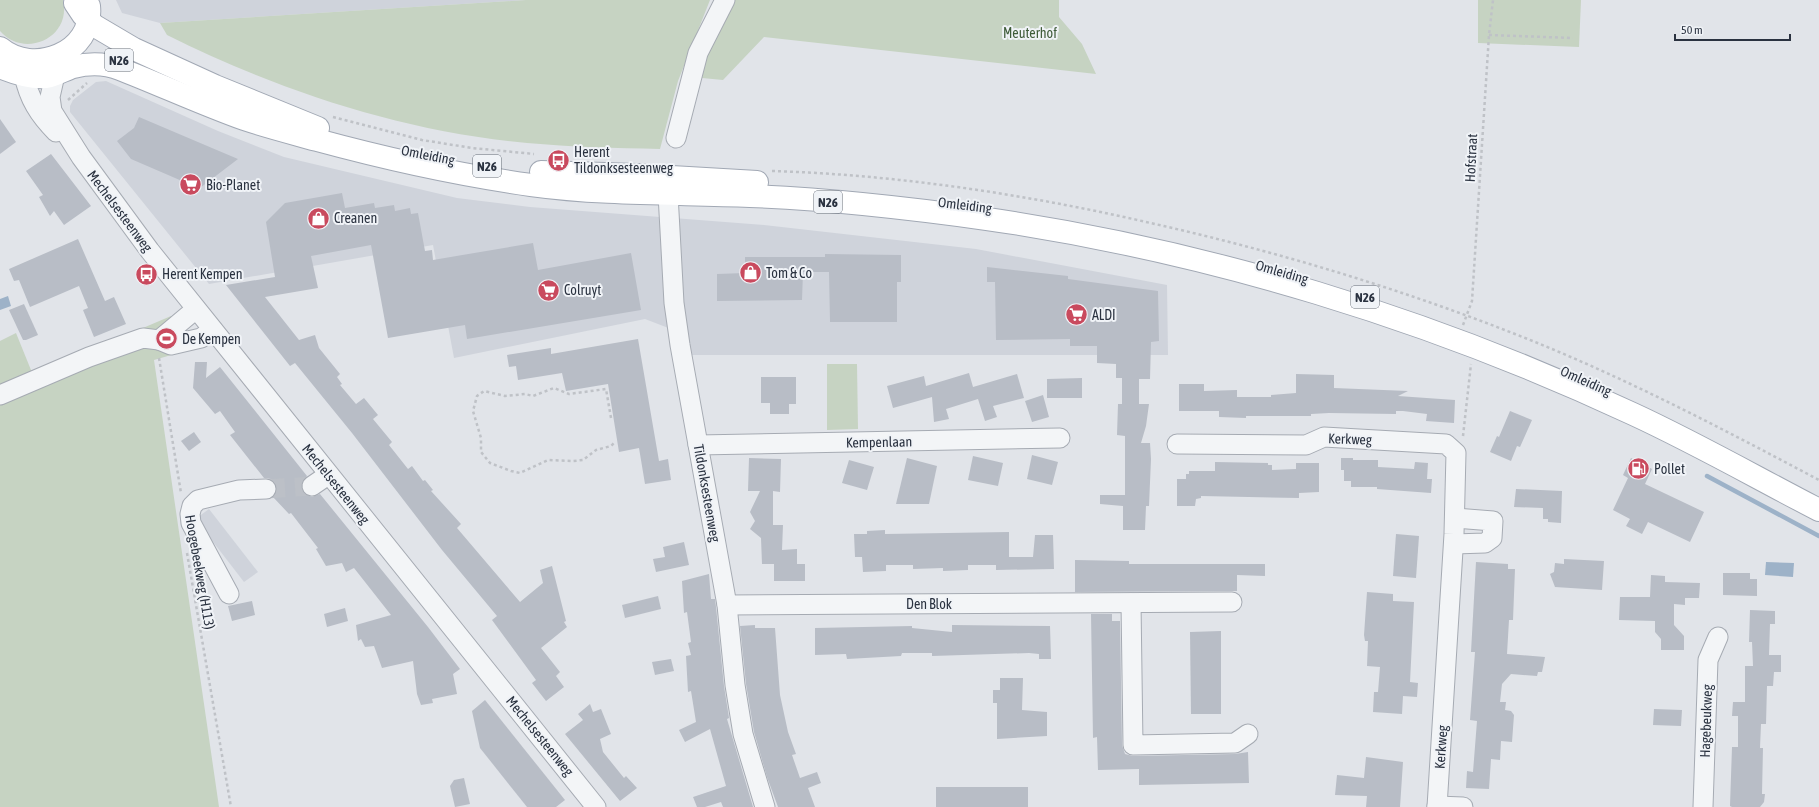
<svg xmlns="http://www.w3.org/2000/svg" width="1819" height="807" font-family="'Asap Condensed',sans-serif">
<style>
.built{fill:#cfd3db}
.green{fill:#c6d3c2}
.water{fill:#9db2c8}
.lines{fill:none;stroke-linecap:round;stroke-linejoin:round}
.stream{stroke:#9db2c8;stroke-width:4.5}
.building{fill:#b8bdc6}
.minor-tunnel{stroke:#bcc0c7;stroke-width:19;stroke-dasharray:19 10;stroke-linecap:butt}
.minor-casing{stroke:#a6abb3;stroke-width:21}
.major-casing{stroke:#a1a8b4;stroke-width:24}
.path{stroke:#bfc2c7;stroke-width:2.5;stroke-dasharray:3 3;stroke-linecap:butt}
.minor{stroke:#f3f5f7;stroke-width:19}
.major{stroke:#fff;stroke-width:22}
.labels{text-anchor:middle;dominant-baseline:central;stroke-width:4;stroke-linejoin:round;paint-order:stroke}
.shield{fill:#f0f3f7;stroke:#656c77;stroke-width:1}
.shield-label{font-size:13px;font-weight:bold;fill:#2a3240}
.park-label{font-size:14px;fill:#3e5b38;stroke:#f0f3f7}
.poi-label{font-size:14px;fill:#2a3240;stroke:#f0f3f7;text-anchor:start}
.street-label{font-size:14px;fill:#2a3240;stroke:#f0f3f7}
</style>
<rect width="100%" height="100%" fill="#e1e4e9"/>
<g class="built">
<polygon points="116,0 526,0 160,23 122,13"/>
<polygon points="106,81 218,131 284,157 457,198 530,207 764,225 976,249 1167,285 1168,355 675,355 671,329 645,319 454,358 433,245 209,284 70,112 70,106 73,100 96,82"/>
<polygon points="209,509 258,572 244,582 200,525 198,517"/>
</g>
<g class="green">
<path d="M 0,0 L 63,0 C 72,38 24,59 0,31 Z"/>
<path d="M 526,0 L 710,0 L 678,81 L 660,149 C 616,148 571,147 527,143 C 400,131 280,91 167,35 L 160,23 Z"/>
<polygon points="732,0 1059,0 1059,17 1082,44 1096,74 764,37 723,80 702,78 708,47"/>
<polygon points="1478,0 1581,0 1579,47 1478,43"/>
<polygon points="171,316 199,347 154,360 219,807 0,807 0,341 16,333 33,375"/>
<polygon points="857,364 858,429 827,430 827,364"/>
</g>
<g class="water">
<polygon points="8,296 11,306 0,310 0,299"/>
<polygon points="1766,562 1794,563 1793,577 1765,575"/>
</g>
<g class="lines">
<polyline class="stream" points="1707,476 1819,536"/>
</g>
<g class="building">
<polygon points="139,117 212,148 238,159 192,194 182,181 131,159 117,141 134,128"/>
<polygon points="0,119 16,142 0,154"/>
<polygon points="51,154 91,206 64,225 54,211 50,216 39,197 43,195 26,171"/>
<polygon points="342,193 345,208 374,203 375,208 394,205 395,211 410,208 411,214 418,213 425,251 432,250 433,260 533,243 538,270 631,253 641,310 467,339 465,325 388,338 371,245 311,256 318,288 265,297 299,340 315,335 319,348 340,374 337,377 342,384 340,385 356,404 364,398 378,415 373,419 392,442 389,445 408,469 412,466 423,481 425,480 433,490 431,491 461,524 457,528 520,602 543,583 540,570 552,566 566,621 564,622 567,627 541,648 560,672 556,676 564,687 546,701 532,683 536,680 492,620 497,616 442,550 352,433 295,363 290,366 226,285 275,277 266,222 285,203"/>
<polygon points="78,239 105,301 114,297 126,324 94,337 83,310 88,308 79,286 30,307 19,280 14,281 9,269"/>
<polygon points="825,254 901,255 901,282 897,282 897,322 830,322 829,272 803,272 802,300 717,301 717,274 745,273 745,257 825,257"/>
<polygon points="987,267 1068,276 1068,279 1158,291 1159,341 1151,342 1150,379 1139,379 1139,404 1149,404 1146,426 1141,443 1150,443 1151,459 1149,506 1146,506 1145,530 1123,530 1123,506 1100,504 1100,495 1125,495 1125,436 1117,435 1118,404 1122,404 1122,378 1116,378 1116,364 1097,363 1097,346 1070,346 1070,339 996,340 995,282 987,282"/>
<polygon points="24,304 38,335 26,340 23,340 9,310"/>
<polygon points="638,339 659,461 668,459 671,480 645,484 639,448 619,452 608,384 566,391 562,373 518,380 516,366 509,367 507,355 551,348 551,354"/>
<polygon points="195,362 207,362 206,378 220,367 307,476 302,482 301,487 303,493 312,497 320,494 428,627 460,669 453,674 457,694 432,699 433,703 421,705 417,694 413,661 382,668 374,646 365,647 361,639 358,641 356,625 391,615 354,568 346,572 342,563 326,566 316,549 318,548 291,513 289,514 273,497 277,489 275,483 271,479 264,478 230,435 235,432 220,411 215,414 193,388"/>
<polygon points="969,373 973,387 1017,374 1024,398 993,406 997,417 985,421 978,399 946,409 949,419 934,422 932,397 893,408 887,386 924,376 926,386"/>
<polygon points="1296,374 1334,375 1334,388 1408,391 1398,396 1455,400 1454,423 1426,421 1427,414 1403,411 1396,411 1396,414 1329,413 1311,414 1311,416 1246,416 1246,418 1219,417 1219,411 1179,411 1179,384 1204,384 1204,391 1237,390 1237,397 1271,397 1271,395 1296,393"/>
<polygon points="761,377 796,377 796,404 789,404 789,414 770,414 770,403 761,403"/>
<polygon points="1082,378 1082,398 1047,398 1047,379"/>
<polygon points="1043,395 1049,417 1032,422 1025,401"/>
<polygon points="1510,411 1532,420 1520,447 1517,446 1511,461 1490,452 1497,436 1499,437"/>
<polygon points="194,432 201,442 189,451 181,441"/>
<polygon points="1032,455 1058,462 1052,485 1027,479"/>
<polygon points="973,456 1003,463 998,486 968,480"/>
<polygon points="749,458 781,459 780,492 773,491 773,525 783,525 782,550 797,549 797,564 805,564 805,581 774,581 774,564 762,564 761,538 750,529 755,521 750,512 760,491 748,491"/>
<polygon points="907,458 937,466 929,504 896,504"/>
<polygon points="1341,458 1353,458 1353,460 1378,460 1378,467 1414,469 1415,462 1428,463 1427,479 1432,479 1431,493 1377,489 1377,487 1351,487 1351,481 1344,481 1344,470 1341,470"/>
<polygon points="1631,458 1652,469 1645,484 1704,512 1690,542 1648,522 1642,534 1626,526 1630,519 1613,510 1628,478 1623,475"/>
<polygon points="849,460 874,467 867,490 842,483"/>
<polygon points="1215,462 1268,463 1268,465 1272,465 1272,470 1296,469 1296,463 1319,463 1319,492 1299,493 1299,498 1201,496 1201,498 1196,499 1195,506 1177,506 1177,479 1186,479 1186,474 1189,474 1189,471 1215,471"/>
<polygon points="1516,489 1562,491 1561,523 1548,522 1548,519 1543,519 1543,508 1514,507"/>
<polygon points="885,530 885,534 1009,532 1009,557 1033,557 1035,535 1053,535 1054,569 996,570 996,565 968,565 968,570 943,571 943,568 913,569 913,565 886,565 886,571 863,572 862,557 855,557 854,534 867,534 867,531"/>
<polygon points="1396,534 1419,536 1416,578 1393,576"/>
<polygon points="684,542 689,565 656,572 653,559 665,557 663,547"/>
<polygon points="1564,559 1604,561 1602,590 1555,587 1550,574 1554,572 1555,563 1564,564"/>
<polygon points="1075,560 1129,561 1129,564 1265,564 1265,576 1237,575 1237,591 1075,592"/>
<polygon points="1476,562 1508,564 1508,569 1515,569 1513,620 1509,620 1507,654 1545,657 1542,672 1538,672 1537,676 1511,674 1502,684 1500,702 1506,702 1505,710 1511,711 1514,715 1512,742 1501,741 1500,760 1491,759 1489,789 1466,788 1467,771 1473,772 1477,721 1470,720 1475,652 1471,652"/>
<polygon points="1723,573 1750,573 1750,579 1757,579 1757,596 1723,595"/>
<polygon points="709,574 711,599 715,599 716,607 724,686 729,718 727,719 753,807 723,807 721,802 705,807 697,807 693,797 726,786 710,729 685,742 679,730 696,722 691,691 688,692 686,656 691,655 688,643 691,642 687,612 684,613 682,581"/>
<polygon points="1651,575 1665,576 1665,582 1700,583 1699,598 1685,598 1685,605 1674,604 1674,625 1684,636 1684,650 1661,650 1661,639 1655,632 1655,621 1619,620 1620,597 1650,597"/>
<polygon points="1367,592 1393,594 1393,601 1414,602 1410,682 1418,683 1417,697 1403,696 1402,714 1373,712 1374,692 1378,692 1380,667 1367,666 1368,641 1365,641 1364,635"/>
<polygon points="658,596 661,609 625,618 622,605"/>
<polygon points="252,601 255,615 232,621 228,606"/>
<polygon points="345,608 348,621 327,627 324,614"/>
<polygon points="1750,610 1775,611 1775,624 1770,624 1769,655 1781,655 1781,672 1774,672 1773,686 1767,686 1766,724 1761,724 1760,748 1763,748 1762,794 1765,794 1764,802 1760,807 1732,807 1730,806 1732,747 1738,747 1738,716 1732,716 1733,702 1745,702 1745,666 1753,666 1752,642 1749,642"/>
<polygon points="1091,614 1112,614 1112,621 1120,621 1122,745 1125,754 1133,756 1235,754 1248,752 1249,783 1139,785 1139,769 1098,770 1097,737 1093,738"/>
<polygon points="755,625 755,628 775,628 780,695 788,732 796,754 792,755 800,778 817,772 821,783 808,788 815,807 778,807 767,777 754,732 746,684 740,626"/>
<polygon points="952,625 1050,626 1051,659 1039,659 1039,654 1029,653 932,656 932,653 902,653 901,656 847,659 846,654 815,655 815,628 912,626 912,628 952,632"/>
<polygon points="1221,631 1221,714 1191,714 1190,632"/>
<polygon points="671,659 674,671 655,675 652,662"/>
<polygon points="1000,678 1023,678 1022,710 1047,712 1047,736 997,739 997,703 993,703 993,690 1000,690"/>
<polygon points="485,700 565,800 556,807 527,807 480,748 472,711"/>
<polygon points="590,704 593,712 601,709 611,734 600,739 603,752 624,778 626,776 637,788 620,801 565,734 583,720 578,714"/>
<polygon points="1654,709 1682,710 1681,726 1653,725"/>
<polygon points="1366,757 1403,762 1400,807 1366,807 1367,796 1335,795 1337,775 1364,778"/>
<polygon points="464,778 470,804 455,807 450,786 454,780"/>
<rect x="936" y="787" width="92" height="20"/>
</g>
<g class="lines">
<polyline class="minor-tunnel" points="266,489 312,486"/>
<defs>
<g id="minor">
<path d="M 24,75 C 29,99 39,115 56,132"/>
<polyline points="55,75 50,97 52,111 81,157 150,251 596,807"/>
<polyline points="676,138 698,53 725,0"/>
<polyline points="666,180 668,194 674,303 680,345 727,605 735,685 743,734 765,807"/>
<polyline points="196,309 159,340 171,345 201,338 213,330"/>
<polyline points="0,395 89,357 143,338 159,340"/>
<polyline points="1177,444 1306,445 1324,437 1446,444 1456,453 1454,534 1437,807"/>
<polyline points="698,445 1060,438"/>
<polyline points="312,486 328,475"/>
<polyline points="1454,544 1485,543 1492,538 1493,521 1455,518"/>
<polyline points="229,594 191,523 190,514 192,506 198,500 239,490 266,489"/>
<polyline points="1131,603 1133,745 1235,743 1248,734"/>
<polyline points="727,605 1232,602"/>
<polyline points="1437,806 1463,807"/>
<polyline points="1703,807 1708,660 1718,637"/>
</g>
<g id="major">
<polyline points="75,3 83,15 95,26 134,49 215,86 318,128"/>
<path d="M 0,48 C 33,76 94,53 89,6"/>
<path d="M 0,67 C 14,73 31,78 46,77 C 56,75 64,70 73,67 C 89,63 105,63 120,69 C 161,85 202,104 244,119 C 268,127 292,133 317,140 C 387,159 459,175 531,185 C 604,195 677,193 750,196 C 829,199 908,208 987,219 C 1208,251 1430,319 1633,414 C 1696,443 1757,478 1819,510"/>
<polyline points="541,172 637,175 757,182"/>
</g>
</defs>
<use href="#minor" class="minor-casing"/>
<use href="#major" class="major-casing"/>
<g class="path">
<polyline points="1489,35 1573,38"/>
<polyline points="68,100 87,83"/>
<polyline points="333,117 422,140 472,148 534,154"/>
<path d="M 772,171 C 901,175 1030,195 1155,224 C 1278,252 1398,288 1515,334 C 1620,375 1719,427 1819,480"/>
<polyline points="1463,325 1472,301 1489,35 1493,0"/>
<polyline points="159,358 181,493"/>
<polyline points="611,418 606,389 569,394 554,388 533,396 525,394 505,396 484,391 477,396 473,411 481,438 481,452 490,463 511,471 520,473 548,460 573,461 583,460 596,450 611,446 615,442"/>
<polyline points="1463,436 1471,364"/>
<polyline points="187,553 231,807"/>
</g>
<use href="#minor" class="minor"/>
<use href="#major" class="major"/>
</g>
<defs>
<symbol id="bus-disc" viewBox="-11 -11 22 22"><circle r="9.5" fill="#c94a5e" stroke="#f0f3f7"/><path d="M-5-6H5V4H4V6H2V4H-2V6H-4V4H-5ZM-3.5-4V0h7V-4ZM-3.5 1.2v1.5H-2V1.2ZM2 1.2v1.5H3.5V1.2Z" fill="#fff"/></symbol>
<symbol id="supermarket-disc" viewBox="-11 -11 22 22"><circle r="9.5" fill="#c94a5e" stroke="#f0f3f7"/><path d="M-6-5.5h2.5l.6 2H6L4.5 2H-2.5L-4.4-4H-6ZM-1.5 3.2a1.3 1.3 0 1 0 .1 0ZM3 3.2a1.3 1.3 0 1 0 .1 0Z" fill="#fff"/></symbol>
<symbol id="shop-disc" viewBox="-11 -11 22 22"><circle r="9.5" fill="#c94a5e" stroke="#f0f3f7"/><path d="M-5-2.5h2.3a2.7 3.5 0 0 1 5.4 0H5L5.5 6h-11ZM-1.5-2.5h3a1.5 2.3 0 0 0-3 0Z" fill="#fff"/></symbol>
<symbol id="stadium-disc" viewBox="-11 -11 22 22"><circle r="9.5" fill="#c94a5e" stroke="#f0f3f7"/><path d="M0-5a6.5 5 0 1 0 0 10a6.5 5 0 1 0 0-10ZM-3.5-1.8h7v3.6h-7Z" fill="#fff"/></symbol>
<symbol id="fuel-disc" viewBox="-11 -11 22 22"><circle r="9.5" fill="#c94a5e" stroke="#f0f3f7"/><path d="M-5.5-6h7V0h2V4h1.3V-2.5L3-4.5l.8-.8L6-3V5H2.5V1h-1V6h-7ZM-4.2-4.7v3.2H.2V-4.7Z" fill="#fff"/></symbol>
</defs>
<g fill-rule="evenodd">
<use href="#bus-disc" x="546" y="148" width="25" height="25"/>
<use href="#supermarket-disc" x="178" y="172" width="25" height="25"/>
<use href="#shop-disc" x="306" y="206" width="25" height="25"/>
<use href="#shop-disc" x="738" y="260" width="25" height="25"/>
<use href="#bus-disc" x="134" y="262" width="25" height="25"/>
<use href="#supermarket-disc" x="536" y="278" width="25" height="25"/>
<use href="#supermarket-disc" x="1064" y="302" width="25" height="25"/>
<use href="#stadium-disc" x="154" y="326" width="25" height="25"/>
<use href="#fuel-disc" x="1626" y="456" width="25" height="25"/>
</g>
<g class="labels">
<g class="shield">
<rect x="105" y="49" width="28" height="22" rx="3"/>
<rect x="473" y="155" width="28" height="22" rx="3"/>
<rect x="814" y="191" width="28" height="22" rx="3"/>
<rect x="1351" y="286" width="28" height="22" rx="3"/>
</g>
<g class="shield-label">
<text x="119" y="60">N26</text>
<text x="487" y="166">N26</text>
<text x="828" y="202">N26</text>
<text x="1365" y="297">N26</text>
</g>
<g class="park-label">
<text x="1030" y="33">Meuterhof</text>
</g>
<g class="poi-label">
<text x="574" y="152">Herent<tspan x="574" dy="16">Tildonksesteenweg</tspan></text>
<text x="206" y="185">Bio-Planet</text>
<text x="334" y="218">Creanen</text>
<text x="766" y="273">Tom &amp; Co</text>
<text x="162" y="274">Herent Kempen</text>
<text x="564" y="290">Colruyt</text>
<text x="1092" y="315">ALDI</text>
<text x="182" y="339">De Kempen</text>
<text x="1654" y="469">Pollet</text>
</g>
<g class="street-label">
<text transform="translate(428 155) rotate(11)">Omleiding</text>
<text transform="translate(1471 158) rotate(-87)">Hofstraat</text>
<text transform="translate(965 205) rotate(7)">Omleiding</text>
<text transform="translate(120 211) rotate(53)">Mechelsesteenweg</text>
<text transform="translate(1282 272) rotate(16)">Omleiding</text>
<text transform="translate(1586 381) rotate(24)">Omleiding</text>
<text transform="translate(1350 439) rotate(2)">Kerkweg</text>
<text transform="translate(879 442) rotate(-1)">Kempenlaan</text>
<text transform="translate(336 484) rotate(51)">Mechelsesteenweg</text>
<text transform="translate(707 493) rotate(80)">Tildonksesteenweg</text>
<text transform="translate(200 572) rotate(80)">Hoogebeekweg (H113)</text>
<text x="929" y="604">Den Blok</text>
<text transform="translate(1706 721) rotate(-88)">Hagebeukweg</text>
<text transform="translate(540 736) rotate(51)">Mechelsesteenweg</text>
<text transform="translate(1441 747) rotate(-86)">Kerkweg</text>
</g>
</g>
<path d="M1675 34v6h115v-6" fill="none" stroke="#2a3240" stroke-width="2"/>
<text x="1681" y="34" font-size="12" fill="#2a3240" stroke="#f0f3f7" stroke-width="3" paint-order="stroke">50 m</text>
</svg>
